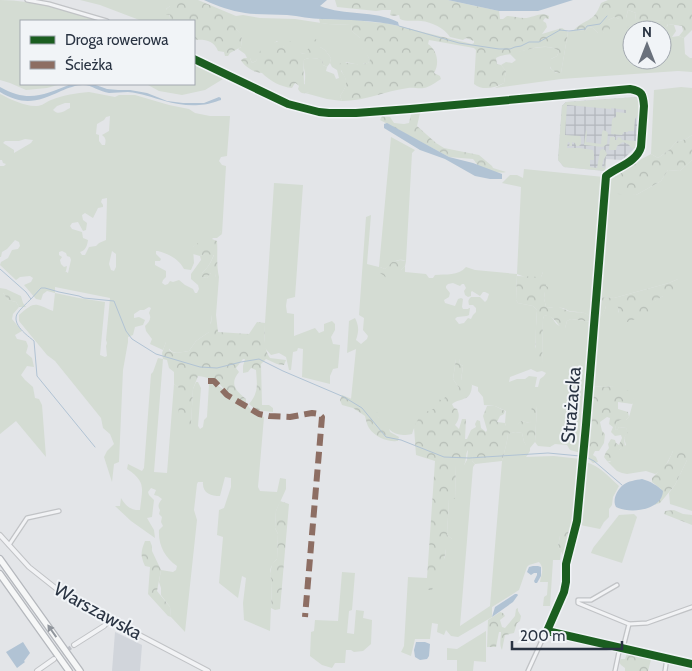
<svg xmlns="http://www.w3.org/2000/svg" width="692" height="671" font-family="Cabin,sans-serif">
<style>
.built{fill:#d1d5db}
.industrial{fill:url(#industrial-grid)}
.green{fill:#d4dcd3;fill-rule:evenodd}
.forest{fill:url(#forest-crowns)}
.water{fill:#b1c3d4}
.lines{fill:none;stroke-linecap:round;stroke-linejoin:round}
.stream{stroke:#b1c3d4;stroke-width:1}
.tertiary-tunnel{stroke:#bec1c7;stroke-width:4;stroke-dasharray:4 2;stroke-linecap:butt}
.minor-casing{stroke:#c1c3c6;stroke-width:5.5}
.tertiary-casing{stroke:#c1c3c6;stroke-width:6}
.motorway-casing{stroke:#b5b8bd;stroke-width:8}
.minor{stroke:#f2f3f5;stroke-width:3}
.tertiary{stroke:#f2f3f5;stroke-width:4}
.motorway{stroke:#f6f7f7;stroke-width:5.5}
.quiet{stroke:#8d6e63;stroke-width:6;stroke-dasharray:12 6;stroke-linecap:butt}
.cycleway-casing{stroke:#f1f4f7;stroke-width:11}
.cycleway{stroke:#1b5e20;stroke-width:8}
.oneway{fill:#90959c}
.labels{text-anchor:middle;dominant-baseline:central;stroke-width:4;stroke-linejoin:round;paint-order:stroke}
.street-label{font-size:19px;fill:#293342;stroke:#f1f4f7}
</style>
<defs>
<pattern id="industrial-grid" width="8" height="8" patternUnits="userSpaceOnUse" patternTransform="scale(1.25)"><rect width="8" height="8" fill="#d1d5db"/><path d="M0 4h8M4 0v8" fill="none" stroke="#b3b7bd"/></pattern>
<pattern id="forest-crowns" width="20" height="18" patternUnits="userSpaceOnUse" patternTransform="scale(1.25)"><rect width="20" height="18" fill="#d4dcd3"/><path d="M2 6a3 3 0 1 1 6 0M12 15a3 3 0 1 1 6 0" fill="none" stroke="#b6bdb6"/></pattern>
</defs>
<rect width="100%" height="100%" fill="#e3e5e8"/>
<polygon class="built" points="115,632 142,645 140,671 112,671"/>
<polygon class="industrial" points="637,97 641,101 640,113 638,115 640,117 638,145 622,160 606,159 605,171 564,167 558,160 562,106 566,102"/>
<g class="green">
<path d="M 0,0 C 35,0 68,11 100,21 L 21,21 L 21,84 L 61,84 L 47,88 L 26,90 L 10,83 L 0,80 Z"/>
<path d="M 80,0 L 170,0 L 170,6 L 166,9 C 169,13 171,16 168,21 L 142,21 L 100,5 Z"/>
<path d="M 628,10 L 636,13 L 635,20 L 653,21 L 662,20 L 667,27 L 668,24 L 674,25 L 676,31 L 672,37 L 679,36 L 684,38 L 685,54 L 690,58 L 692,58 L 692,72 L 678,71 L 561,79 L 495,88 L 504,83 L 506,71 L 501,65 L 506,62 L 512,63 L 516,60 L 510,54 C 523,51 548,42 559,51 L 557,56 L 551,59 L 550,68 L 556,73 L 561,73 L 568,32 L 574,30 L 585,31 L 589,27 L 593,28 L 598,33 L 598,38 L 604,32 L 608,20 L 615,17 L 619,19 L 626,18 ZM 632,30 L 662,30 L 662,60 L 632,60 Z"/>
<path d="M 243,15 L 260,18 L 295,19 L 328,24 L 351,25 L 352,31 L 360,38 L 362,48 L 366,52 L 370,60 L 368,63 L 365,63 L 360,65 L 346,62 L 341,71 C 349,81 347,86 340,96 L 342,101 L 327,99 L 305,93 L 309,92 C 302,81 306,84 305,73 C 304,68 303,65 304,60 C 308,57 317,58 322,60 L 323,65 L 327,67 L 326,71 L 334,74 L 336,79 L 339,78 L 337,70 L 332,67 L 330,63 L 331,58 L 325,50 L 320,47 L 304,54 L 285,46 L 283,47 L 277,41 C 268,47 261,51 256,61 L 252,63 L 250,58 L 247,58 L 245,54 L 238,49 L 241,47 L 242,36 L 236,29 L 236,16 Z"/>
<polygon points="194,61 225,76 223,79 205,90 182,95 159,91 148,85 131,84 194,84"/>
<polygon points="681,87 692,88 692,135 686,139 676,142 669,150 658,158 651,154 654,90"/>
<path d="M 89,92 L 115,97 L 119,95 L 135,95 L 169,105 L 189,109 L 195,113 L 210,116 L 230,116 L 227,156 L 221,157 L 219,161 L 222,165 L 226,166 L 222,234 L 220,231 L 193,247 L 194,263 L 191,270 L 184,269 C 179,259 169,254 158,251 L 156,251 L 156,254 L 161,259 L 160,261 L 155,261 L 155,265 L 166,271 L 166,277 L 163,280 L 162,283 L 165,285 L 168,284 L 170,281 L 173,282 L 179,280 L 185,285 L 193,289 L 195,293 L 197,293 L 199,289 L 198,285 L 191,279 L 191,274 L 201,260 L 200,256 L 205,254 L 214,254 C 211,262 208,268 202,273 L 202,277 L 207,278 L 211,273 L 215,273 L 216,277 L 219,277 L 216,315 L 212,315 L 209,332 L 196,341 L 189,351 C 176,353 171,356 166,342 L 163,350 L 150,344 L 152,339 L 146,331 L 145,326 C 149,322 152,319 149,313 L 151,308 L 149,307 L 144,310 L 140,310 L 134,314 L 134,318 L 139,317 L 145,320 L 143,325 L 135,327 L 133,335 L 128,337 L 128,342 L 123,370 L 119,462 L 114,464 L 112,482 L 104,457 L 107,451 L 114,444 L 110,434 L 103,428 L 101,418 L 55,361 L 47,355 L 19,321 L 19,315 C 35,301 34,303 53,311 L 55,293 L 47,291 L 43,294 L 41,300 L 36,299 L 24,285 L 31,282 L 33,278 L 30,276 L 20,277 L 16,280 L 0,265 L 1,262 L 8,258 L 12,250 L 18,249 L 20,246 L 19,242 L 15,240 L 7,249 L 2,252 L 1,257 L 0,257 L 0,166 L 4,166 L 6,164 L 3,163 L 2,160 L 0,160 L 0,94 C 10,99 26,107 37,106 C 42,106 46,102 51,100 C 64,95 76,93 89,92 ZM 65,103 L 70,103 L 70,108 C 64,111 59,116 53,110 L 57,106 ZM 110,116 L 109,131 L 102,135 C 106,138 106,140 105,145 L 102,145 L 99,141 L 99,135 L 96,134 L 97,124 L 104,120 L 106,117 ZM 25,139 L 33,140 L 31,143 L 14,153 L 14,150 L 3,143 L 5,141 L 19,141 ZM 107,198 L 106,240 L 99,243 L 96,246 L 89,247 L 85,255 L 82,255 L 80,252 C 86,250 87,246 88,240 L 83,238 L 82,232 L 72,229 L 70,226 L 72,223 L 78,222 L 83,231 L 86,230 L 87,223 L 83,220 L 82,215 L 85,213 L 93,218 L 98,208 L 103,207 L 103,205 L 101,202 L 102,199 ZM 62,251 L 66,253 L 67,256 L 70,257 L 71,260 L 68,273 L 65,271 L 66,271 L 67,266 L 64,267 L 61,264 L 60,260 L 62,257 L 59,255 L 59,252 ZM 112,251 L 116,254 L 116,267 L 114,271 L 111,270 L 109,264 ZM 55,287 L 110,298 L 106,340 L 107,343 L 106,346 L 107,356 L 105,357 L 100,355 L 105,302 L 79,298 L 55,293 Z"/>
<polygon points="637,97 641,101 640,113 635,119 634,131 628,131 628,132 624,132 622,135 611,134 612,120 613,118 616,117 616,112 626,113 626,110 611,108 611,111 610,109 567,105 565,135 580,136 581,138 581,144 579,146 576,146 575,143 572,142 572,146 569,146 570,143 568,142 567,148 580,148 593,150 594,154 594,160 590,160 590,167 597,168 600,151 602,149 605,150 607,154 603,161 602,167 604,168 606,160 605,171 564,167 558,160 562,106 566,102"/>
<polygon points="586,130 587,131 586,142 601,144 602,133 603,130 606,131 608,133 607,144 603,147 584,145"/>
<path d="M 391,137 L 415,150 L 412,153 L 406,261 C 396,257 392,264 385,269 L 380,267 L 380,273 L 401,270 L 405,266 L 405,272 L 426,274 L 429,278 L 433,278 L 435,275 C 446,274 458,276 466,267 L 475,270 L 517,274 L 521,187 L 502,183 L 510,175 L 517,175 L 523,178 L 524,169 L 604,177 L 592,318 C 583,310 579,313 569,311 C 567,310 564,308 562,308 C 557,306 551,309 546,307 L 544,298 L 546,286 L 543,272 L 541,277 L 525,277 L 517,274 L 516,300 L 518,303 L 533,306 L 537,310 L 535,346 L 542,363 L 543,319 L 544,316 C 554,314 552,321 558,325 C 561,327 563,327 565,328 L 567,321 L 571,319 L 592,322 L 581,453 L 570,450 L 567,445 L 555,444 L 550,447 L 538,446 L 535,442 L 537,405 L 530,423 L 521,421 L 516,426 L 506,426 L 505,423 L 506,411 L 495,406 L 484,405 L 483,397 L 478,391 L 478,387 L 461,381 L 463,366 L 460,364 L 459,359 L 456,359 L 453,379 L 459,388 C 452,394 445,400 438,406 C 425,416 417,418 412,434 C 392,438 390,429 378,417 C 370,410 361,403 351,399 L 356,349 L 347,353 L 349,321 L 355,318 C 359,326 359,331 356,340 L 361,344 L 367,339 L 368,336 L 363,330 L 364,318 L 359,315 L 366,217 L 371,215 L 367,264 L 379,267 ZM 453,283 L 460,286 L 462,284 L 464,284 L 466,288 L 464,291 L 465,295 L 468,297 L 471,296 L 471,292 L 472,291 L 480,296 L 483,292 L 485,292 L 489,294 L 487,300 L 485,302 L 480,297 L 471,297 C 468,300 468,301 469,305 L 473,305 L 476,308 L 476,312 L 473,315 L 471,319 L 468,318 L 464,323 L 459,324 L 455,319 L 457,317 L 467,316 L 469,315 L 470,308 L 469,308 L 468,309 L 463,309 L 462,307 L 463,299 L 461,298 L 458,299 L 455,306 L 445,303 L 444,300 L 449,297 L 450,293 L 446,288 L 446,286 L 448,284 ZM 531,369 L 537,372 L 542,371 L 546,373 L 544,376 L 540,379 L 538,387 L 535,387 L 537,377 L 529,376 L 525,379 L 517,379 L 509,382 L 510,377 Z"/>
<polygon points="610,137 615,137 615,140 617,140 618,137 621,138 622,140 637,141 638,137 638,145 633,149 628,144 623,142 617,146 616,150 609,150"/>
<path d="M 692,160 L 692,511 L 670,504 L 669,493 L 675,485 L 687,460 L 687,451 L 673,451 C 669,460 664,470 655,474 L 646,471 L 627,474 L 622,473 L 617,471 L 607,461 L 610,462 L 620,449 L 626,445 L 624,438 L 627,432 L 626,428 L 619,427 L 617,430 L 615,429 L 617,421 L 620,420 L 626,420 L 629,417 L 634,399 L 612,386 L 605,387 L 591,386 C 593,382 594,375 592,371 L 596,318 C 603,316 604,313 606,306 L 618,306 L 618,312 L 632,320 L 640,316 L 649,304 L 663,296 L 677,296 L 678,279 L 669,283 L 614,298 L 598,297 L 608,178 L 613,175 L 613,189 L 636,195 L 661,181 L 666,173 L 668,170 L 680,171 Z"/>
<polygon points="274,183 303,185 295,297 287,299 286,306 287,313 294,314 294,336 315,328 319,333 324,331 324,324 332,321 335,324 335,330 331,337 333,344 340,345 338,368 333,369 330,376 330,384 302,377 303,349 298,348 297,351 293,352 291,370 289,370 286,357 279,353 271,355 265,348 265,323"/>
<polygon points="0,293 3,293 8,300 16,302 19,307 13,314 12,319 22,331 15,335 17,339 26,341 28,346 26,353 32,358 34,367 27,366 21,375 25,380 33,387 35,398 39,399 42,405 46,457 16,421 0,434"/>
<path d="M 158,358 L 163,359 L 154,472 L 167,473 L 174,384 L 179,388 L 191,424 L 193,389 L 196,382 L 198,382 L 201,388 L 198,426 L 200,429 L 203,427 L 204,420 L 207,417 L 209,384 C 221,383 226,393 234,402 L 246,403 L 255,415 L 264,417 L 258,487 L 260,491 L 277,492 L 280,478 L 286,479 L 286,489 L 276,511 L 275,528 L 278,534 L 277,559 C 269,567 269,572 272,581 L 270,631 L 244,620 L 243,603 L 246,578 L 242,576 L 238,598 L 219,583 L 223,537 L 217,535 L 219,510 L 224,508 L 231,487 L 231,478 L 225,477 L 220,496 C 211,496 202,493 203,482 L 198,482 L 197,484 L 194,510 L 197,520 L 185,632 L 171,617 L 170,607 L 161,595 L 161,588 L 159,582 L 161,570 L 173,572 L 176,570 L 177,566 C 165,558 158,545 159,530 L 163,526 L 161,522 L 162,517 L 159,514 L 160,510 C 157,505 159,503 162,499 L 158,496 L 154,495 L 156,490 L 151,488 L 148,492 L 149,495 L 154,500 L 152,517 L 147,518 L 154,530 L 155,538 L 131,521 L 115,506 L 120,506 L 121,498 C 125,505 131,511 140,510 C 142,489 147,482 127,469 L 128,464 L 142,471 L 144,468 L 151,374 L 153,372 Z"/>
<path d="M 515,432 L 522,433 L 524,442 L 527,446 L 523,457 L 554,456 L 581,459 C 580,480 580,513 573,532 L 560,531 L 560,536 L 558,546 L 561,551 L 560,560 L 553,560 L 550,606 L 543,606 L 544,597 L 547,595 L 548,582 L 540,582 C 541,574 545,569 539,562 L 529,565 L 527,567 L 519,590 L 492,607 L 492,617 L 458,637 L 451,636 L 446,630 L 444,635 L 437,632 L 438,624 L 432,623 L 430,639 L 415,639 L 411,656 L 401,652 L 404,646 L 408,577 L 427,578 L 427,588 L 445,557 L 446,548 L 452,539 L 447,535 L 449,499 L 455,499 L 456,465 L 464,465 L 467,460 L 468,450 L 474,450 L 472,461 L 475,464 L 473,467 L 460,626 L 490,606 L 502,461 C 504,452 507,444 508,434 Z"/>
<path d="M 585,462 C 599,465 609,477 619,486 L 613,497 L 612,505 L 609,509 L 609,517 L 604,522 L 600,529 L 580,525 Z"/>
<polygon points="634,514 637,517 622,563 591,553 593,548 619,515"/>
<polygon points="342,572 355,573 352,610 349,611 347,633 354,634 356,610 364,611 363,618 372,620 371,644 363,651 354,652 351,650 346,650 345,663 335,663 332,668 322,665 310,656 311,632 314,631 315,620 338,621"/>
<polygon points="486,631 486,662 474,661 473,671 457,671 457,660 447,660 447,648 457,649"/>
</g>
<g class="forest">
<path d="M 170,0 L 198,0 L 236,16 L 236,29 L 242,35 L 241,47 L 230,53 L 228,56 L 225,56 L 224,52 L 218,51 C 214,40 204,39 194,40 L 194,21 L 168,21 L 170,15 L 166,15 C 165,10 166,9 170,6 Z"/>
<path d="M 335,0 L 448,0 L 499,11 L 500,19 L 503,19 L 507,16 C 513,16 518,18 524,18 C 533,18 541,11 549,16 L 549,19 L 545,18 L 543,21 L 546,23 L 547,27 L 542,34 L 562,28 L 568,32 L 561,73 C 553,73 547,67 551,59 L 557,56 L 559,51 C 546,41 525,51 512,54 C 505,55 502,55 496,58 L 497,64 L 501,65 L 506,71 L 504,83 C 494,88 483,91 474,84 L 476,50 L 474,48 L 429,40 L 428,44 C 437,50 440,63 434,73 L 440,76 L 441,79 C 436,82 430,87 424,88 C 418,89 413,87 408,88 C 385,91 365,101 342,101 L 340,96 C 352,79 343,79 339,64 C 348,61 353,65 360,64 C 363,64 365,63 368,63 L 370,60 C 365,49 359,50 360,38 L 352,31 L 351,25 L 328,24 L 320,23 L 319,19 L 356,20 L 370,22 L 386,23 L 472,44 L 474,43 L 474,41 L 466,38 L 463,40 L 450,37 C 444,28 432,22 421,21 C 414,20 406,22 400,19 L 399,15 L 394,16 L 390,15 L 391,10 L 383,10 L 376,11 L 337,7 Z"/>
<path d="M 608,0 L 692,0 L 692,30 L 684,38 L 679,36 L 683,31 L 682,26 L 668,24 L 666,27 L 663,24 L 662,20 L 653,21 L 647,25 L 637,25 L 635,20 L 636,13 L 628,10 L 626,18 L 629,25 L 624,32 L 618,30 L 619,19 L 615,17 L 608,20 L 610,28 L 608,32 L 604,32 L 602,37 L 598,39 L 598,33 L 593,28 L 589,27 L 585,31 L 574,30 C 587,17 593,24 601,3 Z"/>
<path d="M 316,39 L 321,40 L 320,47 L 325,50 L 331,58 L 330,63 L 327,67 L 323,65 L 322,60 C 317,58 308,57 304,60 C 303,68 304,75 304,84 L 310,86 L 311,90 L 309,92 C 303,94 301,94 298,89 L 299,86 L 297,84 L 295,83 L 292,88 C 281,87 270,81 262,73 C 254,73 244,66 241,60 L 244,58 L 250,58 L 252,63 L 256,61 L 262,46 C 270,45 275,41 283,41 L 283,47 L 290,41 L 298,43 L 301,53 L 304,54 L 307,52 L 309,45 Z"/>
<path d="M 415,110 L 420,113 L 417,126 L 436,143 L 444,148 L 479,155 L 492,166 L 493,168 L 506,172 C 499,174 485,170 479,166 C 477,165 475,161 473,159 L 449,157 L 380,120 L 382,116 L 390,117 L 394,123 L 404,124 L 409,123 L 411,114 Z"/>
<polygon points="692,135 692,160 680,171 668,170 661,181 636,195 617,194 613,189 613,175 619,174 632,164 651,154 658,158 669,150 676,142 686,139"/>
<path d="M 215,231 L 220,231 L 222,234 L 217,238 L 213,238 L 212,239 L 217,241 C 218,253 216,265 219,277 L 216,277 L 215,274 L 211,273 L 207,278 L 202,277 L 202,273 C 208,268 211,262 214,255 L 205,254 L 200,256 L 193,254 L 193,247 L 204,238 Z"/>
<polygon points="400,260 406,261 405,266 401,270 401,277 395,281 388,279 380,273 380,267 385,269 392,262"/>
<path d="M 543,272 L 546,273 L 546,286 L 551,288 L 551,291 L 545,292 L 544,298 L 546,307 L 551,308 L 556,306 C 560,307 564,309 568,311 C 578,314 583,309 592,318 L 592,322 L 571,319 L 567,321 L 565,328 L 563,330 C 557,324 553,314 544,316 L 543,319 L 542,364 C 531,350 537,327 537,310 L 533,306 L 518,303 L 516,300 L 517,276 L 541,277 Z"/>
<path d="M 678,279 L 683,279 L 686,281 L 686,287 L 677,296 L 663,296 L 650,304 L 649,314 L 622,324 L 619,318 L 618,307 L 606,306 C 604,313 604,316 596,318 L 598,297 L 614,298 L 669,283 Z"/>
<polygon points="0,288 6,289 21,296 23,303 26,307 19,307 16,302 8,300 3,293 0,293"/>
<path d="M 212,315 L 216,315 L 218,332 L 249,334 L 257,322 L 265,323 C 265,335 263,348 270,358 L 286,360 L 284,365 L 277,364 L 266,359 L 261,364 L 262,405 L 269,405 L 273,408 L 273,412 L 256,410 L 249,404 C 259,392 257,385 256,370 L 251,368 L 248,372 L 243,373 L 243,366 L 245,359 L 243,359 L 236,368 L 239,372 C 229,384 236,391 246,399 L 246,403 L 234,402 C 220,385 220,379 198,376 L 193,389 L 191,424 L 185,430 L 178,430 L 179,388 L 174,384 L 174,372 L 169,368 L 167,360 L 163,359 L 162,353 L 166,342 L 170,341 L 172,342 L 169,350 C 174,355 182,352 189,351 L 196,341 L 209,332 L 208,326 L 211,323 Z"/>
<path d="M 459,358 L 460,364 L 463,366 L 461,380 L 470,383 L 472,385 C 471,402 462,397 452,404 L 454,408 L 457,409 C 460,415 459,420 455,425 L 459,429 L 462,419 L 466,419 L 465,439 L 467,439 L 471,430 L 476,427 L 475,424 L 477,420 L 480,421 L 481,428 L 486,432 L 487,430 L 483,416 L 487,406 L 495,406 L 505,411 L 504,414 L 500,416 L 497,422 L 505,423 L 506,426 L 515,426 L 521,421 L 530,423 L 532,405 L 537,405 L 535,442 L 530,448 L 530,451 L 526,457 L 523,457 L 521,454 L 526,445 L 524,442 L 522,433 L 515,432 L 508,434 C 507,444 504,452 502,461 L 475,464 L 472,461 L 473,450 L 468,450 C 465,454 467,460 464,465 L 456,465 L 455,499 L 449,499 L 447,535 L 452,539 L 452,547 L 446,549 C 444,564 438,578 431,592 L 427,588 L 427,578 L 435,461 L 416,455 L 414,427 L 422,412 L 430,411 L 436,407 L 436,402 L 439,399 L 442,401 L 447,395 L 459,388 L 453,379 L 456,359 Z"/>
<polygon points="591,386 605,387 612,386 630,391 634,399 634,403 632,404 618,402 618,409 628,412 629,417 626,420 620,420 617,422 615,429 617,430 619,427 626,428 628,432 624,438 625,447 620,449 613,461 607,461 604,457 606,452 609,448 608,444 611,439 615,440 616,443 619,445 622,438 621,435 615,436 611,432 613,427 609,424 610,418 607,417 600,422 602,431 605,434 604,443 599,451 595,451 593,455 596,457 598,462 593,463 588,458 586,452"/>
<path d="M 342,395 L 369,406 L 377,412 L 378,417 C 385,420 389,425 390,432 L 399,437 L 398,441 C 387,442 375,437 369,428 C 367,425 366,420 365,416 L 353,408 L 342,405 L 340,400 Z"/>
<polygon points="681,448 687,451 687,460 675,485 660,503 654,505 661,498 661,489 652,482 652,478 668,462 673,451"/>
<polygon points="280,501 289,504 280,609 275,610 271,608 272,582 270,574 272,564 277,559 278,534 275,528 276,511"/>
<polygon points="674,510 683,514 692,515 692,525 664,514 665,511"/>
<polygon points="564,529 569,530 570,533 573,532 566,555 563,555 558,546 560,536 560,531"/>
<path d="M 145,541 L 150,541 L 152,546 L 152,551 L 161,570 L 157,591 L 170,607 L 171,617 L 168,616 L 148,594 L 150,567 L 145,566 C 140,555 141,551 145,541 Z"/>
<path d="M 518,608 L 518,611 L 521,616 L 520,621 L 517,623 L 514,633 L 505,635 L 502,650 C 499,645 501,638 501,632 L 499,632 L 496,647 L 487,647 L 488,620 L 500,612 L 503,613 L 505,616 L 500,620 L 502,627 L 505,628 L 515,616 L 516,609 Z"/>
<polygon points="628,651 652,656 648,671 625,671 625,668 621,665 619,662 621,659 625,659"/>
</g>
<g class="water">
<path d="M 204,0 L 327,0 L 320,6 C 345,16 374,10 398,22 L 399,26 C 374,20 348,20 322,19 C 311,19 299,16 287,15 C 273,14 259,15 245,13 C 231,11 217,6 204,0 Z"/>
<polygon points="448,0 573,0 538,11 499,11"/>
<path d="M 71,84 L 93,84 L 107,89 L 118,90 L 130,90 L 147,93 L 167,101 L 183,103 L 204,103 L 219,97 L 221,98 L 221,100 C 214,102 207,105 199,105 C 188,106 175,104 165,101 C 153,98 141,93 128,92 C 121,92 115,93 109,93 C 100,92 92,85 83,85 C 76,85 68,88 61,91 C 38,102 23,106 0,92 L 0,87 C 29,103 43,95 71,84 Z"/>
<polygon points="387,123 449,157 473,163 502,174 502,179 490,179 475,176 445,159 420,150 384,128 384,124"/>
<path d="M 642,479 C 650,481 658,486 663,491 C 662,511 629,514 616,507 C 612,500 617,490 623,485 C 628,481 636,480 642,479 Z"/>
<polygon points="533,566 538,566 541,567 541,576 537,583 535,583 534,581 537,575 537,573 534,573 531,575 527,572 529,567"/>
<polygon points="515,594 517,594 518,595 513,602 492,617 495,607"/>
<polygon points="23,642 30,653 24,661 25,662 17,668 6,652"/>
<polygon points="416,642 425,642 430,644 429,656 427,659 420,660 415,657 414,650"/>
</g>
<g class="lines">
<g class="stream">
<polyline points="399,26 459,43 499,49 510,49 515,47 521,46 529,42 539,42 560,30 569,31 585,29 587,26 600,24 607,16"/>
<path d="M 0,269 L 26,292 L 31,299 C 27,303 20,309 17,314 C 12,325 27,335 34,341 L 37,376 L 95,447"/>
<polyline points="31,299 41,288 45,288 59,292 79,296 84,298 114,301 126,331 132,339 156,354 200,367 217,368 241,362 259,359 283,371 344,397 362,408 386,437 401,440 444,457 469,458 548,453 580,456 586,457 594,461 622,485"/>
</g>
<polyline class="tertiary-tunnel" points="58,657 74,645"/>
<defs>
<g id="minor">
<polyline points="27,0 49,4 107,21"/>
<path d="M 194,59 L 288,104 L 319,112 L 329,113 L 356,113 L 410,109 L 630,89 C 634,90 639,90 641,93 C 648,103 642,135 641,147 C 637,162 617,167 606,176 L 586,425 L 577,521 L 566,564 L 566,582 L 564,592 L 528,671"/>
<polyline points="9,545 27,518 59,511"/>
<polyline points="617,585 591,600 578,600 578,603 629,624 623,648"/>
<polyline points="629,624 647,623 692,607"/>
<polyline points="547,631 692,664"/>
<polyline points="615,671 620,647"/>
<polyline points="665,671 667,658"/>
</g>
<g id="tertiary">
<polyline points="0,535 29,567 58,590 86,607 208,671"/>
<polyline points="74,645 104,626 110,619"/>
<polyline points="37,671 54,659"/>
</g>
<g id="motorway">
<polyline points="0,559 80,671"/>
<polyline points="0,574 69,671"/>
</g>
</defs>
<use href="#minor" class="minor-casing"/>
<use href="#tertiary" class="tertiary-casing"/>
<use href="#motorway" class="motorway-casing"/>
<use href="#minor" class="minor"/>
<use href="#tertiary" class="tertiary"/>
<use href="#motorway" class="motorway"/>
<polyline class="quiet" points="208,381 214,381 227,395 259,414 269,416 290,417 312,413 319,414 322,417 305,617"/>
<defs>
<path id="cycleway" d="M 194,59 L 288,104 L 319,112 L 329,113 L 356,113 L 410,109 L 630,89 C 642,91 643,94 644,106 L 641,147 C 637,162 617,167 606,176 L 586,425 L 577,521 L 566,564 L 566,582 L 564,592 L 547,631 L 692,664"/>
</defs>
<use href="#cycleway" class="cycleway-casing"/>
<use href="#cycleway" class="cycleway"/>
</g>
<defs><path id="oneway-solid" d="M-6-.8H1V-3.2L6.5 0L1 3.2V.8H-6Z" transform="scale(1.25)"/></defs>
<use class="oneway" href="#oneway-solid" transform="translate(52 631) rotate(-125)"/>
<g class="labels">
<g class="street-label">
<text transform="translate(571 405) rotate(-85)">Strażacka</text>
<text transform="translate(98 611) rotate(29)">Warszawska</text>
</g>
</g>
<rect x="20" y="20" width="175" height="65" fill="#f1f4f7" stroke="#a1a7af"/>
<rect x="30" y="36" width="25" height="8" fill="#1b5e20" stroke="#a1a7af"/>
<text x="65" y="45" font-size="15" fill="#293342">Droga rowerowa</text>
<rect x="30" y="61" width="25" height="8" fill="#8d6e63" stroke="#a1a7af"/>
<text x="65" y="70" font-size="15" fill="#293342">Ścieżka</text>
<g transform="translate(647 45)"><circle r="24" fill="#f1f4f7" stroke="#a1a7af"/>
<path d="M0-4L9 19L0 12L-9 19Z" fill="#6a717c"/>
<text y="-8" font-size="14" font-weight="bold" text-anchor="middle" fill="#293342">N</text>
</g>
<path d="M512 641v8h110v-8" fill="none" stroke="#293342" stroke-width="2.5"/>
<text x="520" y="641" font-size="15" fill="#293342" stroke="#f1f4f7" stroke-width="4" paint-order="stroke">200 m</text>
</svg>
